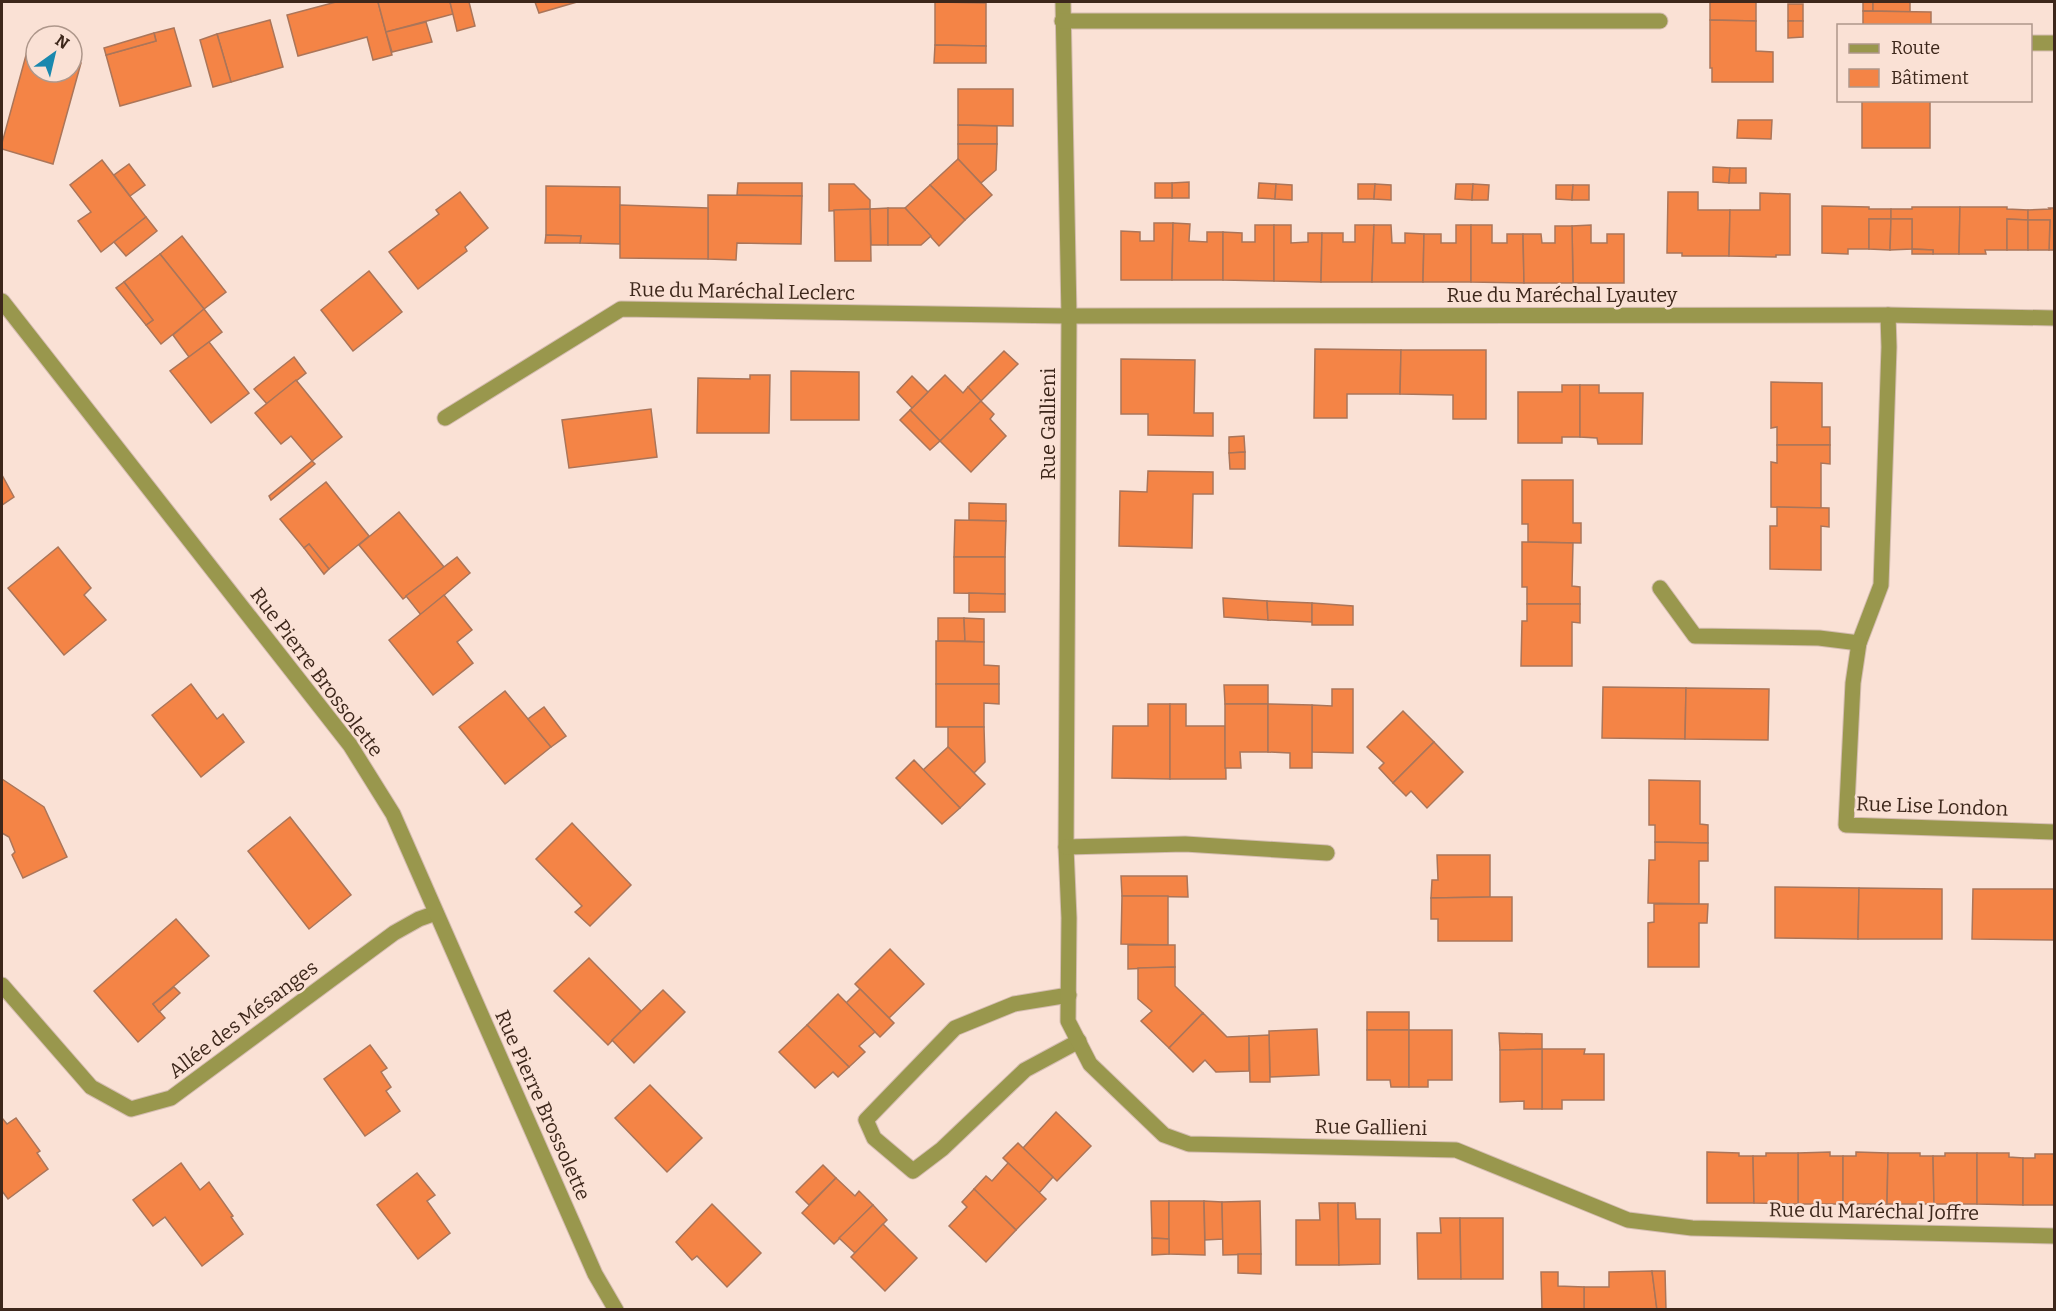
<svg xmlns="http://www.w3.org/2000/svg" width="2056" height="1311" font-family="Bitter,serif">
<style>
.building{fill:#f48446;stroke:#ab7559;stroke-width:1.5}
.lines{fill:none;stroke-linecap:round;stroke-linejoin:round}
.service-casing{stroke:#d4bcb0;stroke-width:17}
.minor-casing{stroke:#d4bcb0;stroke-width:17}
.tertiary-casing{stroke:#d4bcb0;stroke-width:17}
.service{stroke:#99974d;stroke-width:15}
.minor{stroke:#99974d;stroke-width:15}
.tertiary{stroke:#99974d;stroke-width:15}
.labels{text-anchor:middle;dominant-baseline:central;stroke-width:5;stroke-linejoin:round;paint-order:stroke}
.street-label{font-size:20px;fill:#3d271b;stroke:#fae1d5}
</style>
<rect width="100%" height="100%" fill="#fae1d5"/>
<g class="building">
<polygon points="336,2 378,2 392,55 373,60 367,37 298,56 287,15"/>
<polygon points="378,2 450,2 453,14 386,32"/>
<polygon points="450,2 469,2 475,26 457,31"/>
<polygon points="535,2 577,2 539,13"/>
<polygon points="935,2 986,3 986,46 935,45"/>
<polygon points="1710,2 1756,2 1756,21 1710,20"/>
<rect x="1863" y="2" width="10" height="9"/>
<polygon points="1873,2 1910,2 1910,12 1873,11"/>
<rect x="1788" y="4" width="15" height="17"/>
<polygon points="1863,11 1931,12 1931,26 1863,26"/>
<polygon points="270,20 283,67 231,82 217,34"/>
<polygon points="1710,20 1756,21 1756,51 1773,52 1773,82 1712,82 1712,68 1710,68"/>
<polygon points="1788,21 1803,21 1803,37 1788,38"/>
<polygon points="426,22 432,42 392,52 386,32"/>
<polygon points="174,28 191,86 120,106 106,55 156,41 154,33"/>
<polygon points="154,33 156,41 106,55 104,48"/>
<polygon points="217,34 231,82 213,87 200,40"/>
<polygon points="935,45 986,46 986,63 934,63"/>
<polygon points="28,48 36,50 36,72 72,72 72,60 81,63 53,164 2,149 2,143"/>
<polygon points="958,89 1013,89 1013,126 958,125"/>
<polygon points="1862,100 1930,101 1930,148 1862,148"/>
<polygon points="1738,120 1772,120 1771,139 1737,138"/>
<polygon points="958,125 997,126 997,144 958,144"/>
<polygon points="958,144 997,144 996,170 981,183 958,159"/>
<polygon points="958,159 992,195 965,220 930,185"/>
<polygon points="102,160 146,217 101,252 78,221 91,212 70,185"/>
<polygon points="129,164 145,185 130,196 114,175"/>
<polygon points="1713,167 1730,168 1729,183 1713,182"/>
<polygon points="1730,168 1746,168 1746,183 1729,183"/>
<polygon points="1189,182 1189,198 1172,198 1172,183"/>
<polygon points="738,183 802,183 802,196 737,195"/>
<rect x="1155" y="183" width="17" height="15"/>
<polygon points="1259,183 1276,184 1275,199 1258,198"/>
<polygon points="829,184 854,184 870,200 870,209 829,211"/>
<polygon points="1276,184 1292,185 1292,200 1275,199"/>
<polygon points="1358,184 1375,184 1374,199 1358,199"/>
<polygon points="1375,184 1391,185 1391,200 1374,199"/>
<polygon points="1456,184 1473,184 1472,200 1455,199"/>
<polygon points="1473,184 1489,185 1488,200 1472,200"/>
<polygon points="930,185 965,220 939,246 905,208"/>
<polygon points="1556,185 1573,185 1572,200 1556,199"/>
<polygon points="1573,185 1589,185 1589,200 1572,200"/>
<polygon points="546,186 620,187 620,244 580,243 581,236 546,235"/>
<polygon points="460,192 488,228 465,247 467,251 418,289 389,252 439,214 436,210"/>
<polygon points="1668,192 1698,192 1698,210 1730,210 1729,256 1682,256 1682,253 1667,253"/>
<polygon points="1760,193 1790,194 1790,255 1776,255 1776,257 1729,256 1730,210 1760,210"/>
<polygon points="708,195 802,196 801,244 737,243 736,260 708,259"/>
<polygon points="620,205 708,208 708,259 620,258"/>
<polygon points="1822,206 1869,207 1869,209 1891,209 1891,219 1869,219 1869,249 1848,249 1848,254 1822,253"/>
<polygon points="1912,207 1960,207 1959,254 1933,254 1933,250 1912,249 1912,219 1891,219 1891,209 1912,209"/>
<polygon points="1960,207 2007,207 2007,209 2028,210 2028,220 2007,219 2007,250 1985,250 1986,254 1959,254"/>
<polygon points="888,208 888,245 871,245 870,209"/>
<polygon points="888,208 905,208 931,236 921,245 888,245"/>
<polygon points="2049,208 2054,208 2054,250 2049,250 2050,220 2028,220 2028,210 2050,209"/>
<polygon points="870,209 871,261 835,261 834,210"/>
<polygon points="146,217 157,231 126,256 114,242"/>
<polygon points="1869,219 1891,219 1890,250 1869,249"/>
<polygon points="1891,219 1912,219 1912,249 1890,250"/>
<polygon points="2007,219 2028,220 2028,250 2007,250"/>
<polygon points="2028,220 2050,220 2049,250 2028,250"/>
<polygon points="1154,223 1173,223 1172,280 1121,280 1121,231 1140,232 1140,241 1154,241"/>
<polygon points="1173,223 1190,224 1189,241 1207,242 1207,232 1223,232 1223,280 1172,280"/>
<polygon points="1255,225 1274,225 1274,281 1223,280 1223,232 1242,233 1242,242 1255,242"/>
<polygon points="1274,225 1291,225 1291,243 1308,242 1308,233 1322,233 1321,282 1274,281"/>
<polygon points="1355,225 1374,225 1372,282 1321,282 1322,233 1343,233 1343,242 1355,242"/>
<polygon points="1374,225 1391,225 1392,243 1405,243 1405,233 1424,234 1423,282 1372,282"/>
<polygon points="1456,225 1471,225 1471,282 1423,282 1424,234 1441,234 1441,243 1456,243"/>
<polygon points="1471,225 1492,225 1492,243 1507,243 1507,234 1523,234 1524,283 1471,282"/>
<polygon points="1591,225 1591,243 1607,243 1607,234 1624,234 1624,283 1573,283 1572,226"/>
<polygon points="1555,226 1572,226 1573,283 1524,283 1523,234 1541,234 1542,243 1555,243"/>
<polygon points="546,235 581,236 580,243 545,243"/>
<polygon points="182,236 226,292 204,309 160,254"/>
<polygon points="1912,249 1933,250 1933,254 1912,254"/>
<polygon points="160,254 204,309 161,344 146,325 153,320 124,282"/>
<polygon points="369,271 402,312 353,351 321,310"/>
<polygon points="124,282 153,320 146,325 116,288"/>
<polygon points="204,309 222,332 189,357 173,335"/>
<polygon points="209,342 249,393 211,423 170,371"/>
<polygon points="1315,349 1401,350 1400,394 1347,394 1347,418 1314,418"/>
<polygon points="1401,350 1486,350 1486,419 1453,419 1453,395 1400,394"/>
<polygon points="1004,351 1018,364 981,401 968,387"/>
<polygon points="294,357 306,373 267,404 254,389"/>
<polygon points="1121,359 1195,360 1194,413 1213,413 1213,436 1148,435 1148,414 1121,414"/>
<polygon points="791,371 859,372 859,420 791,420"/>
<polygon points="750,375 770,375 769,433 697,433 698,378 750,379"/>
<polygon points="945,375 963,393 968,387 981,401 940,441 910,410"/>
<polygon points="912,376 928,392 912,408 897,392"/>
<polygon points="296,380 342,437 312,461 291,436 281,444 255,413"/>
<polygon points="1771,382 1822,383 1822,427 1830,427 1830,445 1777,445 1777,427 1771,428"/>
<polygon points="1562,385 1580,385 1580,437 1562,437 1562,443 1518,443 1518,392 1562,392"/>
<polygon points="1580,385 1599,385 1599,393 1643,393 1642,444 1598,444 1597,438 1580,437"/>
<polygon points="981,401 994,414 990,419 1006,436 971,472 940,441"/>
<polygon points="651,409 657,457 569,468 562,420"/>
<polygon points="910,410 940,441 930,450 900,420"/>
<polygon points="1244,436 1245,452 1229,453 1229,437"/>
<polygon points="1777,445 1830,445 1830,464 1821,463 1821,508 1771,507 1771,462 1777,463"/>
<polygon points="1245,452 1245,469 1230,469 1229,453"/>
<polygon points="312,461 315,464 271,500 269,496"/>
<polygon points="1148,471 1213,472 1213,494 1193,494 1192,548 1119,546 1120,491 1147,492"/>
<polygon points="2,475 14,497 2,505"/>
<polygon points="1522,480 1573,480 1573,523 1581,523 1581,543 1528,542 1528,524 1522,524"/>
<polygon points="326,482 369,536 329,569 309,544 304,548 280,519"/>
<polygon points="969,503 1006,504 1006,521 969,520"/>
<polygon points="1777,507 1829,508 1829,527 1821,526 1821,570 1770,569 1770,526 1777,526"/>
<polygon points="399,512 444,567 403,599 359,545"/>
<polygon points="955,520 1006,521 1005,557 954,557"/>
<polygon points="1522,542 1573,543 1572,586 1580,587 1580,604 1527,604 1527,587 1522,587"/>
<polygon points="309,544 329,569 324,574 304,548"/>
<polygon points="58,547 91,588 84,595 106,620 64,655 8,588"/>
<polygon points="457,557 470,573 421,615 406,596"/>
<polygon points="954,557 1005,557 1005,594 954,593"/>
<polygon points="969,593 1005,594 1005,612 969,612"/>
<polygon points="444,595 472,630 457,642 473,663 433,695 389,640"/>
<polygon points="1223,598 1267,601 1268,620 1224,617"/>
<polygon points="1267,601 1312,603 1312,622 1268,620"/>
<polygon points="1312,603 1353,606 1353,625 1312,625"/>
<polygon points="1527,604 1580,604 1580,623 1572,622 1572,666 1521,666 1522,621 1527,621"/>
<polygon points="938,618 964,618 965,641 938,641"/>
<polygon points="964,618 984,619 984,642 965,641"/>
<polygon points="936,641 984,642 984,665 999,666 999,684 936,684"/>
<polygon points="191,684 217,719 223,714 244,742 201,777 152,715"/>
<polygon points="936,684 999,684 999,704 984,703 984,727 936,727"/>
<polygon points="1224,685 1268,685 1268,704 1225,704"/>
<polygon points="1603,687 1686,688 1685,739 1602,738"/>
<polygon points="1686,688 1769,689 1768,740 1685,739"/>
<polygon points="1332,689 1353,689 1353,753 1312,752 1312,705 1332,706"/>
<polygon points="505,691 551,747 505,784 459,727"/>
<polygon points="1148,704 1170,704 1170,779 1112,778 1113,726 1148,726"/>
<polygon points="1170,704 1186,704 1186,726 1225,726 1226,779 1170,779"/>
<polygon points="1225,704 1268,704 1268,752 1240,752 1241,768 1225,768"/>
<polygon points="1268,704 1312,705 1312,768 1290,768 1290,753 1268,752"/>
<polygon points="544,707 566,736 551,747 528,719"/>
<polygon points="1403,711 1434,742 1393,783 1379,768 1384,763 1367,747"/>
<polygon points="948,727 984,727 985,762 974,773 948,747"/>
<polygon points="1434,742 1463,772 1427,808 1411,791 1406,796 1393,783"/>
<polygon points="948,747 985,784 960,808 923,770"/>
<polygon points="914,760 960,808 942,824 896,778"/>
<polygon points="2,779 44,807 67,857 23,878 12,855 15,852 9,837 2,833"/>
<polygon points="1649,780 1700,781 1700,824 1708,825 1708,843 1655,842 1655,825 1649,825"/>
<polygon points="290,817 351,895 309,929 248,851"/>
<polygon points="572,823 631,885 590,926 575,912 582,906 536,859"/>
<polygon points="1655,842 1708,843 1708,861 1699,861 1699,904 1648,903 1649,860 1655,860"/>
<polygon points="1437,855 1490,855 1490,897 1431,898 1432,880 1438,880"/>
<polygon points="1121,876 1187,876 1188,897 1122,896"/>
<polygon points="1775,887 1859,888 1858,939 1775,938"/>
<polygon points="1859,888 1942,889 1942,939 1858,939"/>
<polygon points="1973,889 2054,889 2054,940 1972,939"/>
<polygon points="1122,896 1168,896 1168,945 1121,944"/>
<polygon points="1490,897 1512,897 1512,941 1438,941 1438,919 1431,919 1431,898"/>
<polygon points="1654,904 1708,904 1707,923 1699,923 1699,967 1648,967 1648,923 1654,922"/>
<polygon points="176,919 209,956 153,1004 165,1018 138,1042 94,991"/>
<polygon points="1128,945 1175,945 1175,967 1128,969"/>
<polygon points="890,949 924,984 889,1018 855,984"/>
<polygon points="589,958 641,1011 608,1045 554,991"/>
<polygon points="1175,967 1175,986 1203,1013 1169,1048 1141,1021 1152,1011 1138,999 1138,968"/>
<polygon points="174,987 180,993 159,1012 153,1004"/>
<polygon points="860,989 894,1023 880,1037 846,1003"/>
<polygon points="663,990 685,1012 634,1063 612,1040"/>
<polygon points="838,994 875,1032 859,1046 865,1052 849,1067 807,1025"/>
<rect x="1367" y="1012" width="42" height="18"/>
<polygon points="1203,1013 1227,1037 1249,1036 1249,1071 1216,1072 1205,1060 1193,1072 1169,1048"/>
<polygon points="807,1025 849,1067 838,1077 833,1072 815,1088 779,1052"/>
<polygon points="1317,1029 1319,1075 1270,1077 1269,1031"/>
<polygon points="1367,1030 1409,1030 1409,1087 1391,1087 1390,1080 1367,1080"/>
<polygon points="1409,1030 1452,1030 1452,1080 1428,1080 1428,1087 1409,1087"/>
<polygon points="1499,1033 1542,1034 1542,1049 1500,1050"/>
<polygon points="1269,1035 1270,1082 1250,1082 1249,1036"/>
<polygon points="370,1045 387,1068 381,1072 391,1087 386,1091 400,1111 365,1136 324,1079"/>
<polygon points="1542,1049 1585,1049 1584,1054 1604,1054 1604,1100 1562,1100 1562,1109 1542,1109"/>
<polygon points="1542,1049 1542,1109 1524,1109 1524,1101 1500,1102 1500,1050"/>
<polygon points="650,1085 702,1138 667,1172 615,1118"/>
<polygon points="1056,1112 1091,1146 1057,1181 1023,1148"/>
<polygon points="2,1118 7,1124 16,1118 40,1151 37,1153 48,1169 8,1199 2,1191"/>
<polygon points="1018,1143 1053,1177 1039,1193 1003,1158"/>
<polygon points="1707,1152 1739,1153 1739,1156 1753,1156 1754,1203 1707,1203"/>
<polygon points="1830,1152 1830,1156 1843,1156 1843,1204 1798,1204 1798,1153"/>
<polygon points="1856,1152 1888,1153 1887,1204 1843,1204 1843,1156 1856,1156"/>
<polygon points="1766,1153 1798,1153 1798,1204 1754,1203 1753,1156 1766,1156"/>
<polygon points="1888,1153 1920,1153 1920,1156 1933,1156 1934,1204 1887,1204"/>
<polygon points="1945,1153 1977,1153 1977,1204 1934,1204 1933,1156 1945,1156"/>
<polygon points="1977,1153 2009,1153 2009,1157 2023,1158 2023,1205 1977,1204"/>
<polygon points="2035,1154 2054,1154 2054,1205 2023,1205 2023,1158 2035,1158"/>
<polygon points="181,1163 200,1190 209,1182 233,1216 231,1217 243,1234 202,1266 165,1217 153,1226 133,1200"/>
<polygon points="1008,1163 1046,1199 1016,1230 974,1189 986,1176 992,1181"/>
<polygon points="823,1165 836,1178 809,1205 796,1192"/>
<polygon points="417,1173 435,1195 427,1201 450,1233 418,1259 377,1205"/>
<polygon points="836,1178 855,1196 859,1191 873,1205 834,1244 802,1213"/>
<polygon points="974,1189 1016,1230 986,1262 949,1226 967,1207 962,1202"/>
<polygon points="1151,1201 1169,1201 1169,1239 1152,1238"/>
<polygon points="1169,1201 1204,1201 1205,1255 1169,1254"/>
<polygon points="1204,1201 1222,1202 1223,1239 1205,1240"/>
<polygon points="1260,1201 1261,1254 1223,1255 1222,1202"/>
<polygon points="1319,1203 1338,1203 1339,1265 1296,1265 1296,1220 1320,1220"/>
<polygon points="1338,1203 1355,1203 1356,1219 1380,1219 1380,1264 1339,1265"/>
<polygon points="712,1204 761,1253 727,1287 697,1256 692,1260 676,1242"/>
<polygon points="873,1205 887,1220 855,1253 839,1238"/>
<polygon points="1440,1218 1460,1218 1461,1279 1418,1279 1417,1233 1441,1233"/>
<polygon points="1460,1218 1503,1218 1503,1279 1461,1279"/>
<polygon points="883,1224 917,1258 885,1291 851,1257"/>
<polygon points="1152,1238 1169,1239 1169,1254 1152,1255"/>
<polygon points="1238,1254 1261,1254 1261,1274 1238,1273"/>
<polygon points="1652,1271 1657,1310 1584,1310 1584,1287 1609,1287 1609,1272"/>
<polygon points="1652,1271 1665,1271 1666,1310 1657,1310"/>
<polygon points="1541,1272 1558,1272 1558,1286 1584,1287 1584,1310 1542,1310"/>
</g>
<g class="lines">
<defs>
<polyline id="service" points="1069,995 1014,1004 955,1028 866,1120 874,1138 913,1171 942,1149 1025,1070 1079,1041"/>
<g id="minor">
<polyline points="1063,2 1069,316 1066,847 1069,918 1068,1021 1090,1064 1164,1135 1189,1144 1456,1150 1628,1220 1692,1228 2054,1236"/>
<polyline points="1062,21 1660,21"/>
<polyline points="2030,43 2054,43"/>
<polyline points="1888,315 1889,347 1881,585 1859,643 1853,683 1846,825 2054,832"/>
<polyline points="445,418 621,309 1069,316 1888,315 2054,318"/>
<polyline points="1660,588 1695,636 1819,638 1859,643"/>
<polyline points="1066,847 1185,844 1327,853"/>
<polyline points="2,985 91,1087 131,1109 171,1098 394,933 419,919 436,913"/>
</g>
<polyline id="tertiary" points="2,301 350,745 393,814 595,1274 616,1310"/>
</defs>
<use href="#service" class="service-casing"/>
<use href="#minor" class="minor-casing"/>
<use href="#tertiary" class="tertiary-casing"/>
<use href="#service" class="service"/>
<use href="#minor" class="minor"/>
<use href="#tertiary" class="tertiary"/>
</g>
<g class="labels">
<g class="street-label">
<text transform="translate(742 291) rotate(1)">Rue du Maréchal Leclerc</text>
<text x="1562" y="295">Rue du Maréchal Lyautey</text>
<text transform="translate(1048 424) rotate(-90)">Rue Gallieni</text>
<text transform="translate(317 672) rotate(53)">Rue Pierre Brossolette</text>
<text transform="translate(1932 806) rotate(2)">Rue Lise London</text>
<text transform="translate(243 1019) rotate(-37)">Allée des Mésanges</text>
<text transform="translate(543 1105) rotate(66)">Rue Pierre Brossolette</text>
<text transform="translate(1371 1127) rotate(1)">Rue Gallieni</text>
<text transform="translate(1874 1211) rotate(1)">Rue du Maréchal Joffre</text>
</g>
</g>
<rect width="2056" height="1311" fill="none" stroke="#3d271b" stroke-width="6"/>
<rect x="1837" y="24" width="195" height="78" fill="#fae1d5" stroke="#ae978b" stroke-width="1.5"/>
<rect x="1849" y="44" width="30" height="9" fill="#99974d" stroke="#ae978b" stroke-width="1.5"/>
<text x="1891" y="54" font-size="18" fill="#3d271b">Route</text>
<rect x="1849" y="69" width="30" height="18" fill="#f48446" stroke="#ae978b" stroke-width="1.5"/>
<text x="1891" y="84" font-size="18" fill="#3d271b">Bâtiment</text>
<g transform="translate(54 54) rotate(34)"><circle r="28" fill="#fae1d5" stroke="#ae978b" stroke-width="1.5"/>
<path d="M0-4.5L10 22L0 15L-10 22Z" fill="#1988ae"/>
<text y="-9" font-size="16" font-weight="bold" text-anchor="middle" fill="#3d271b">N</text>
</g>
</svg>
